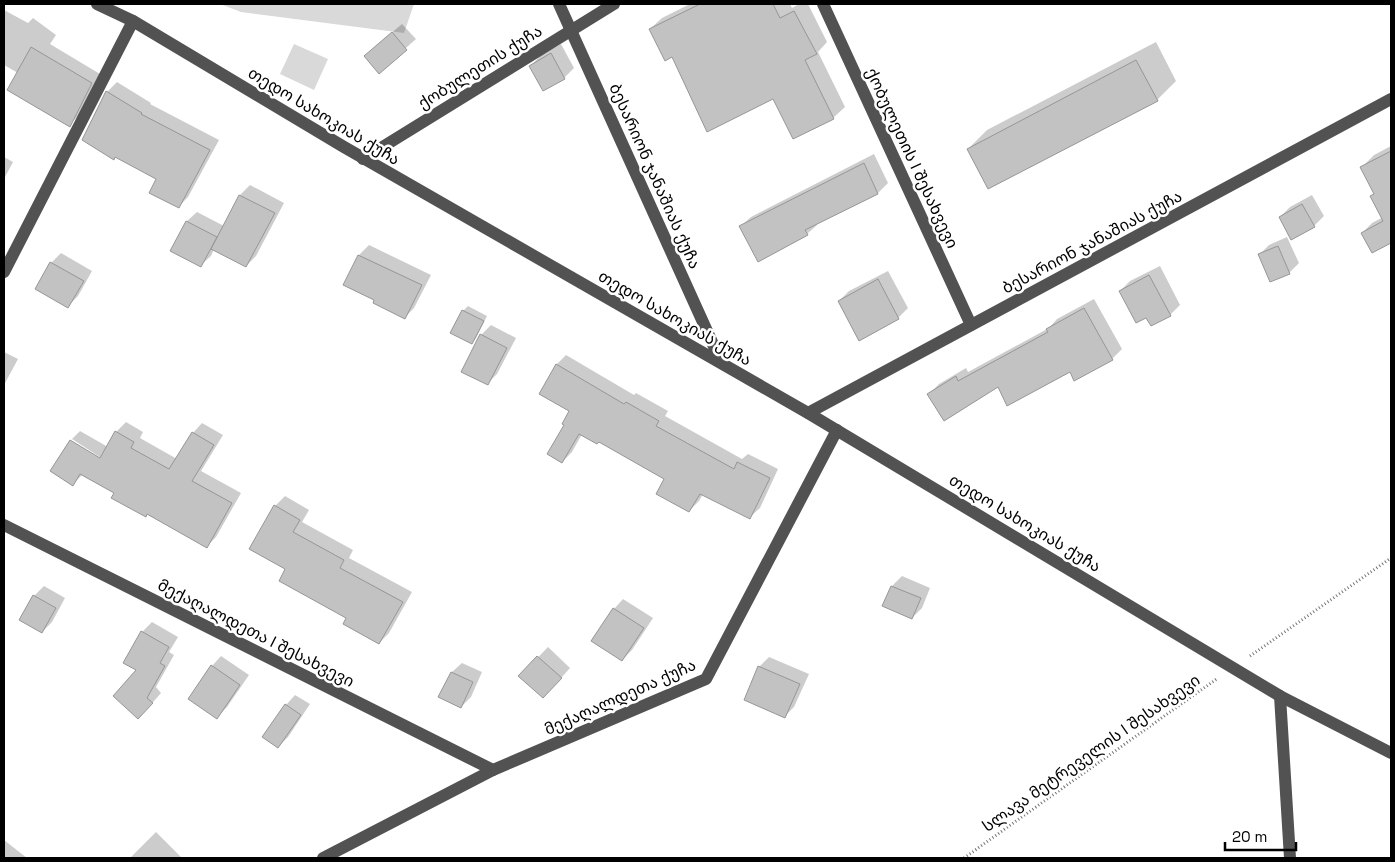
<svg xmlns="http://www.w3.org/2000/svg" width="1395" height="862" font-family="'Space Grotesk','Noto Sans Georgian',sans-serif">
<style>
.green{fill:#d9d9d9}
.shadow{fill:#0003}
.building{fill:#c2c2c2;stroke:#969696}
.lines{fill:none;stroke-linecap:round;stroke-linejoin:round}
.path{stroke:#747474;stroke-width:3;stroke-dasharray:1 2.5;stroke-linecap:butt}
.minor{stroke:#525252;stroke-width:12}
.labels{text-anchor:middle;dominant-baseline:central;stroke-width:5;stroke-linejoin:round;paint-order:stroke}
.street-label{font-size:16px;fill:#000;stroke:#fff}
</style>
<rect width="100%" height="100%" fill="#fff"/>
<g class="green">
<polygon points="220,4 414,4 404,33 241,12"/>
<polygon points="294,44 328,59 314,90 280,74"/>
</g>
<g class="shadow">
<polygon points="690,4 790,4 792,8 799,4 808,4 827,42 818,52 845,107 833,118 774,97 673,56 650,29 662,18"/>
<polygon points="4,10 28,23 33,18 56,35 50,44 100,74 78,116 69,125 18,73 4,65"/>
<polygon points="402,24 416,39 379,72 376,46"/>
<polygon points="1156,42 1176,81 1157,100 968,149 987,130"/>
<polygon points="561,44 574,68 564,78 531,66 540,56"/>
<polygon points="117,82 151,103 150,104 219,140 188,197 178,207 158,179 107,92"/>
<polygon points="1391,146 1391,241 1372,252 1362,233 1372,223 1389,214 1372,196 1375,193 1362,167 1374,155"/>
<polygon points="874,154 888,183 878,193 816,223 817,225 807,234 741,226 751,217"/>
<polygon points="4,157 13,162 4,179"/>
<polygon points="250,185 284,203 256,256 246,266 214,249 211,256 201,265 172,250 187,221 197,212 224,226 240,195"/>
<polygon points="1312,195 1324,216 1314,226 1280,217 1290,207"/>
<polygon points="1287,237 1299,263 1289,273 1260,254 1269,245"/>
<polygon points="369,245 431,275 414,308 404,318 376,300 345,284 359,255"/>
<polygon points="61,253 92,271 78,296 68,306 51,263"/>
<polygon points="1160,266 1180,305 1170,315 1147,316 1120,291 1130,281"/>
<polygon points="888,271 908,308 898,318 839,301 849,291"/>
<polygon points="1094,299 1122,349 1112,359 1070,371 998,386 929,394 939,384 966,368 968,372 1049,328 1057,319"/>
<polygon points="468,306 487,316 476,338 471,343 463,311"/>
<polygon points="491,325 516,338 497,374 487,384 481,335"/>
<polygon points="4,352 18,359 4,385"/>
<polygon points="566,355 634,395 636,393 668,411 665,416 742,459 748,454 778,469 760,508 750,517 703,494 699,501 689,511 666,478 599,440 582,434 572,452 562,462 565,425 571,410 557,364"/>
<polygon points="126,422 143,432 140,438 177,459 193,433 202,423 223,435 201,471 241,493 216,537 207,546 83,474 73,484 52,471 71,440 71,442 105,463 106,461 72,439 80,431 108,447 116,432"/>
<polygon points="285,496 309,510 302,522 353,550 349,558 412,592 389,633 379,643 287,569 275,506"/>
<polygon points="902,576 930,588 922,608 912,618 883,606 892,586"/>
<polygon points="44,586 65,598 52,622 42,632 34,596"/>
<polygon points="623,599 653,618 632,650 622,660 614,609"/>
<polygon points="152,622 178,637 169,652 174,655 156,687 161,693 148,708 138,670 142,632"/>
<polygon points="548,647 570,668 553,687 520,676"/>
<polygon points="221,656 249,675 227,707 217,717 212,666"/>
<polygon points="769,657 809,674 794,707 785,716 759,667"/>
<polygon points="462,663 482,672 471,697 461,707 452,672"/>
<polygon points="295,695 310,704 288,737 278,747 286,705"/>
<polygon points="156,832 182,858 130,858"/>
<polygon points="4,840 27,858 4,858"/>
</g>
<g class="building">
<polygon points="700,4 773,4 780,18 794,11 817,54 805,60 834,119 793,139 773,99 707,132 672,57 665,61 649,29"/>
<polygon points="392,32 407,50 379,74 364,56"/>
<polygon points="31,47 92,83 70,127 7,90"/>
<polygon points="551,53 565,79 543,91 529,66"/>
<polygon points="1136,60 1158,101 988,189 967,149"/>
<polygon points="106,91 142,113 141,114 210,150 179,208 149,193 156,179 115,157 114,160 82,140"/>
<polygon points="1391,151 1391,243 1372,253 1361,233 1383,221 1370,196 1374,194 1360,167"/>
<polygon points="864,163 878,194 805,230 808,235 758,262 739,226"/>
<polygon points="239,195 275,213 246,267 211,249"/>
<polygon points="1302,204 1315,227 1291,240 1279,217"/>
<polygon points="186,221 217,237 201,267 170,251"/>
<polygon points="1278,246 1290,274 1270,282 1258,254"/>
<polygon points="358,255 422,285 405,319 373,303 374,300 343,285"/>
<polygon points="50,262 84,281 68,308 35,289"/>
<polygon points="1149,275 1171,316 1151,326 1146,318 1136,323 1119,291"/>
<polygon points="878,279 899,319 859,341 838,301"/>
<polygon points="1084,308 1113,360 1074,381 1070,372 1007,406 998,387 944,421 927,394 956,376 958,381 1048,332 1046,329"/>
<polygon points="462,310 484,321 472,344 450,333"/>
<polygon points="480,334 507,348 488,385 461,372"/>
<polygon points="556,364 624,404 626,402 659,421 656,426 734,469 737,462 770,478 750,519 700,494 689,512 656,494 664,479 599,442 597,444 579,434 562,463 547,454 564,425 562,424 569,411 539,394"/>
<polygon points="115,431 134,442 131,448 169,469 192,432 214,445 192,481 232,503 207,548 147,514 146,517 111,498 114,493 80,474 73,486 50,471 70,440 100,458"/>
<polygon points="274,505 300,520 293,532 344,560 340,568 403,602 379,644 343,624 346,618 279,581 285,569 249,549"/>
<polygon points="891,586 921,598 912,619 882,606"/>
<polygon points="33,595 56,608 42,633 19,620"/>
<polygon points="613,608 644,628 622,661 591,641"/>
<polygon points="141,631 169,647 160,663 165,666 147,698 153,703 138,719 113,696 136,670 123,663"/>
<polygon points="537,656 562,678 543,698 518,676"/>
<polygon points="211,665 240,685 217,719 188,699"/>
<polygon points="758,666 800,684 785,718 744,700"/>
<polygon points="451,672 473,682 461,708 438,697"/>
<polygon points="285,704 301,715 278,748 262,737"/>
</g>
<g class="lines">
<g class="path">
<polyline points="1250,656 1391,558"/>
<polyline points="964,858 1218,678"/>
</g>
<g class="minor">
<polyline points="97,4 133,21 344,147 808,413 1280,696 1391,753"/>
<polyline points="559,4 721,362"/>
<polyline points="823,4 971,325"/>
<polyline points="363,159 614,4"/>
<polyline points="4,272 133,21"/>
<polyline points="808,413 1391,99"/>
<polyline points="4,525 493,770"/>
<polyline points="1280,696 1290,858"/>
<polyline points="323,858 493,770 706,679 837,430"/>
</g>
</g>
<g class="labels">
<g class="street-label">
<text transform="translate(480 67) rotate(-32)">ქობულეთის ქუჩა</text>
<text transform="translate(324 116) rotate(31)">თედო სახოკიას ქუჩა</text>
<text transform="translate(912 158) rotate(65)">ქობულეთის I შესახვევი</text>
<text transform="translate(655 176) rotate(66)">ბესარიონ ჯანაშიას ქუჩა</text>
<text transform="translate(1092 242) rotate(-28)">ბესარიონ ჯანაშიას ქუჩა</text>
<text transform="translate(675 318) rotate(30)">თედო სახოკიას ქუჩა</text>
<text transform="translate(1025 523) rotate(31)">თედო სახოკიას ქუჩა</text>
<text transform="translate(256 633) rotate(27)">მექაღალდეთა I შესახვევი</text>
<text transform="translate(620 697) rotate(-24)">მექაღალდეთა ქუჩა</text>
<text transform="translate(1091 753) rotate(-35)">სლავა მეტრეველის I შესახვევი</text>
</g>
</g>
<rect width="1395" height="862" fill="none" stroke="#000000" stroke-width="10"/>
<path d="M1225 842v8h71v-8" fill="none" stroke="#000000" stroke-width="2.5"/>
<text x="1232" y="842" font-size="15" fill="#000000" stroke="#ffffff" stroke-width="4" paint-order="stroke">20 m</text>
</svg>
